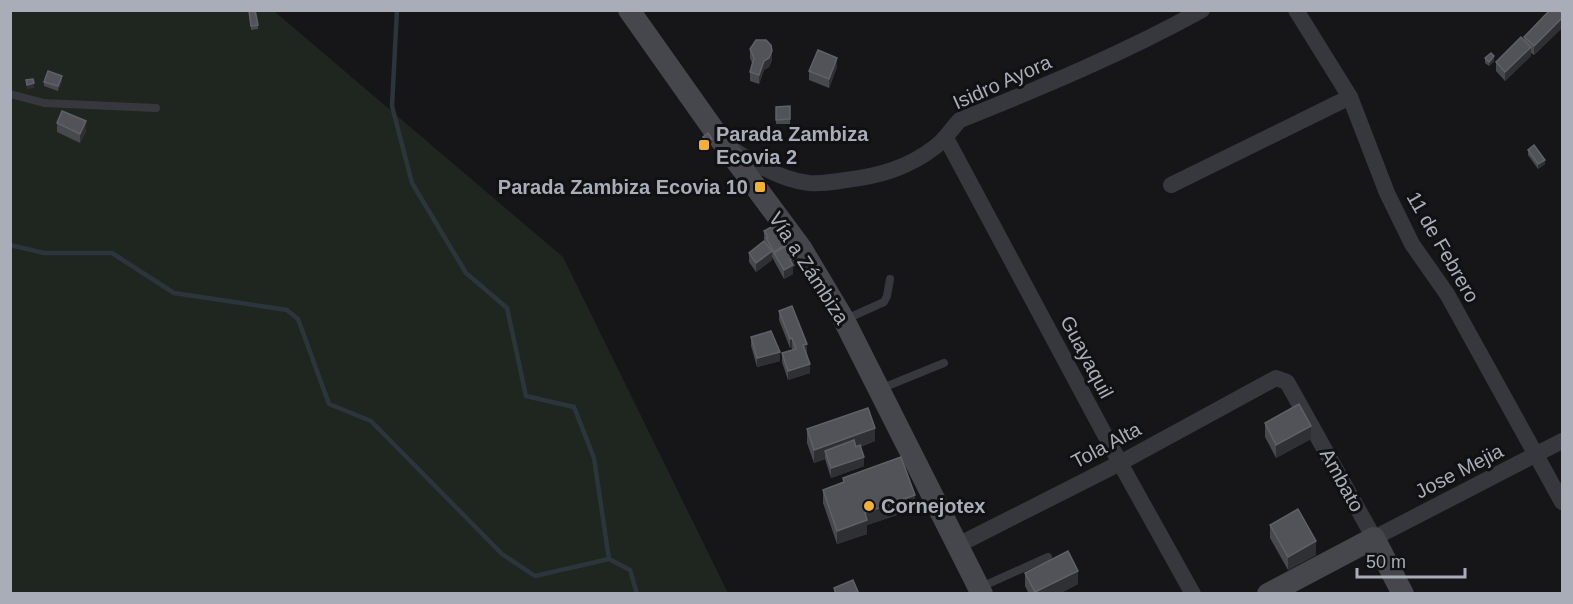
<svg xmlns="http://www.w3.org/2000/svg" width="1573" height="604" font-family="Helvetica,sans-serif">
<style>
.green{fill:#1e261f}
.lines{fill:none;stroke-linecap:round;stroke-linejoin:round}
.stream{stroke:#2c353c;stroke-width:4.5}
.lane{stroke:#37383d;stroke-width:8}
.street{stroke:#37383d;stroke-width:16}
.secondary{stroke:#45474d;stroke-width:22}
.wall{fill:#47494d}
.shaded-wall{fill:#2f3033}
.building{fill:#525359;stroke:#5f6168;stroke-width:1.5}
.poi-dot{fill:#f2b134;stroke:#111113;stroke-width:2}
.labels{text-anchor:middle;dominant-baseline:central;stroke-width:6;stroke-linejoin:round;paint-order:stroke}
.street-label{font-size:20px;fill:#a8adb8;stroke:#111113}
.poi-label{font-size:20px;font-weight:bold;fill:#a8adb8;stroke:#111113;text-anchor:start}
</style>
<rect width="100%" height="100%" fill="#161618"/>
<polygon class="green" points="10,11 274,11 563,257 728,593 11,593"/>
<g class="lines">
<g class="stream">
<polyline points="397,10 392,106 412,183 466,273 507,308 526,396 574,407 594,458 609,559 630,570 637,594"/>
<polyline points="10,245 44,253 112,253 174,293 287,310 298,319 329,404 371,421 502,554 535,576 609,559"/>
</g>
<g class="lane">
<polyline points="10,94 44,103 156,108"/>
<polyline points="844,320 884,302 887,296 890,279"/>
<polyline points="880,389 944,363"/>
<polyline points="979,588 1048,557"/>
</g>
<g class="street">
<polyline points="1296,10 1350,97 1387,193 1412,244 1447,294 1562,502"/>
<polyline points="946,138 1120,463 1193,594"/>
<path d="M 734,150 C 756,165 782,180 809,183 C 821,184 834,182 846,180 C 879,176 908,168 935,147 C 946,139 951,129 960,120 C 1043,87 1124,53 1202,10"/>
<polyline points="1171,185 1350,97"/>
<polyline points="958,545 1120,463 1276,378 1287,382 1374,538 1562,441"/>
</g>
<g class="secondary">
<polyline points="629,10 723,143 801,248 844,320 982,594"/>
<polyline points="1268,594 1374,538 1403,594"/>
</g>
</g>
<g class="wall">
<polygon points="249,11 258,25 258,29 251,30"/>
<polygon points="1563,15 1563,27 1534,55 1531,53 1531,56 1505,81 1496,71 1496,62 1524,39 1524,37"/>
<polygon points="750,49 772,60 769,67 764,70 759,84 750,81 750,72 752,63 750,58"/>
<polygon points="1485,58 1494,61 1489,66 1485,63"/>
<polygon points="837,67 829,88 809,80 809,71"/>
<polygon points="62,81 58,91 44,86 44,82"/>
<polygon points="790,106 790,124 776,124 776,107"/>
<polygon points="57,123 86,131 80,143 57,132"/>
<polygon points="703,137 712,143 707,147 703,141"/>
<polygon points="1528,150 1545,164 1538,169 1528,155"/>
<polygon points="764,231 788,245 796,265 793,267 793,274 784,279 772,257 772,260 756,272 749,262 749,253 766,243 764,240"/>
<polygon points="779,311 807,353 810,373 788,380 782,362 782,353 792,350 792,348 790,348 779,320"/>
<polygon points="751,337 780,361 757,367 751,346"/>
<polygon points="1265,423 1311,439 1276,458 1265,437"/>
<polygon points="807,429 875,441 860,447 864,466 831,478 825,459 814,463 807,443"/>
<polygon points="843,478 915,509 867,525 867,534 837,544 823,503 823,490 843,482"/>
<polygon points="1270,525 1316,555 1288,570 1270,538"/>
<polygon points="1025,573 1078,584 1059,594 1029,594 1025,586"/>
</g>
<g class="shaded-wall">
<polygon points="1563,17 1563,27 1534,55 1534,46"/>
<polygon points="1531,47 1531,56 1505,81 1505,72"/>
<polygon points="772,51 772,60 769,67 764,70 759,84 759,75 764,61"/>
<polygon points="1494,56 1494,61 1489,66 1489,62"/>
<polygon points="837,58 837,67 829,88 829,79"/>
<polygon points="62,76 62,81 58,91 58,86"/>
<polygon points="34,83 34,88 27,89 27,85"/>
<polygon points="86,121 86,131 80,143 80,134"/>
<polygon points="712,139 712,143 707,147 707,143"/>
<polygon points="1545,160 1545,164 1538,169 1538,164"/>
<polygon points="772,251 772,260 756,272 756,263"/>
<polygon points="796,256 796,265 793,267 793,274 784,279 784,270 790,260"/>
<polygon points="792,338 792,348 790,348 790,339"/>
<polygon points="807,344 807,353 803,354 803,345"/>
<polygon points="780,352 780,361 757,367 757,358"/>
<polygon points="810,364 810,373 788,380 788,371"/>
<polygon points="1311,426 1311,439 1276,458 1276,445"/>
<polygon points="875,428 875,441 828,458 825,451 825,459 814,463 814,450"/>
<polygon points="864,457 864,466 831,478 831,468"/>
<polygon points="915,495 915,509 867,525 867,534 837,544 837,531 865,513"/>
<polygon points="1316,541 1316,555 1288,570 1288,557"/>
<polygon points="1078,571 1078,584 1059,594 1035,594 1035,592"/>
</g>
<g class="building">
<polygon points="255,10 258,25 251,26 249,11"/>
<polygon points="1550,10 1558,10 1563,15 1563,17 1534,46 1524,37"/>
<polygon points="1521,37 1531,47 1505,72 1496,62"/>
<polygon points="756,40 766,40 771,45 772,51 769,58 764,61 759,75 750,72 754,58 750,49"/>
<polygon points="818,50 837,58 829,79 809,71"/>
<polygon points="1491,53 1494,56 1489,62 1485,58"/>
<polygon points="48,71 62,76 58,86 44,82"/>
<polygon points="33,79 34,83 27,85 26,80"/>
<polygon points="790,106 790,119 776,120 776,107"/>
<polygon points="62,111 86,121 80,134 57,123"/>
<polygon points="708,133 712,139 707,143 703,137"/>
<polygon points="1534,145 1545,160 1538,164 1528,150"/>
<polygon points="777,224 788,243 774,252 766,238 768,237 764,231"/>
<polygon points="764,241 772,251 756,263 749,253"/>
<polygon points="789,244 796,256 790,260 793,265 784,270 774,253"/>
<polygon points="792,306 807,344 803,345 810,364 788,371 782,353 796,349 792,338 790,339 779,311"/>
<polygon points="771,331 780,352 757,358 751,337"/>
<polygon points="1299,404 1311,426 1276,445 1265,423"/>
<polygon points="868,408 875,428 814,450 807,429"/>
<polygon points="854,440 856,447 860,445 864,457 831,468 825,451"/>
<polygon points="901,457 915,495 865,513 867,520 837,531 823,490 844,482 843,478"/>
<polygon points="1298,509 1316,541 1288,557 1270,525"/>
<polygon points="1068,551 1078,571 1035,592 1025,573"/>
<polygon points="853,580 859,594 836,594 834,588"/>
</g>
<g class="poi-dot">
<rect x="698" y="139" width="12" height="12" rx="3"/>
<rect x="754" y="181" width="12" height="12" rx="3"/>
<circle cx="869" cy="506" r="6"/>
</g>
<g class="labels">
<g class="street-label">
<text transform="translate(1002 82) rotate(-24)">Isidro Ayora</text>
<text transform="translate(1443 247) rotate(60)">11 de Febrero</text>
<text transform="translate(809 268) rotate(57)">Vía a Zámbiza</text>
<text transform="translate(1087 357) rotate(62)">Guayaquil</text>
<text transform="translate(1106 445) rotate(-28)">Tola Alta</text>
<text transform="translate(1459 471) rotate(-27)">Jose Mejia</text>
<text transform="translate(1342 480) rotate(61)">Ambato</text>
</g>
<g class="poi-label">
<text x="716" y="134">Parada Zambiza<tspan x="716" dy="23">Ecovia 2</tspan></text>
<text x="748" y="187" text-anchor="end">Parada Zambiza Ecovia 10</text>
<text x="881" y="506">Cornejotex</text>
</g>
</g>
<rect width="1573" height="604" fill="none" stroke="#a8adb8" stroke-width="24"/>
<path d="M1357 568v9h108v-9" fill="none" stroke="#a8adb8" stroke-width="3"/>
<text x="1366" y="568" font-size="18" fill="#a8adb8" stroke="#111113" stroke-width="4.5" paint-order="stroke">50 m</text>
</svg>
